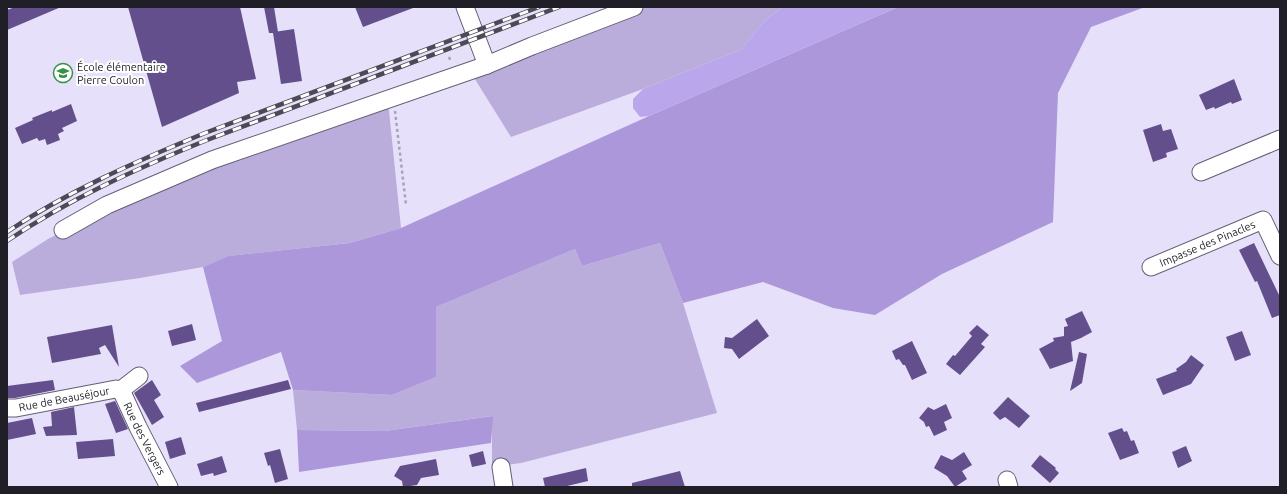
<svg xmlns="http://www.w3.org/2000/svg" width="1287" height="494" font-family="Ubuntu,sans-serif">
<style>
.green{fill:#baaddc}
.forest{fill:#ab97da}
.water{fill:#baa7eb}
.building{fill:#634f8c}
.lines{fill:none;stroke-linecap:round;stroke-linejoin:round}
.minor-casing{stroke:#645e75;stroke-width:19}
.path{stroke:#a8a2b7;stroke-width:2.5;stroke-dasharray:3 3;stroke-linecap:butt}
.minor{stroke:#fff;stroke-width:17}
.rail-casing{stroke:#4d4956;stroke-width:4.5}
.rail{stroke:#fff;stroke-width:3;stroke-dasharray:9;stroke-linecap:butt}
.labels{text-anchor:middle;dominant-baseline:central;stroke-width:4;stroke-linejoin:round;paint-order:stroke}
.poi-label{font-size:11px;fill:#201e27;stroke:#fff;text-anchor:start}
.street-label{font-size:11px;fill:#201e27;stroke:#fff}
</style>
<rect width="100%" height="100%" fill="#e7e0fa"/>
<g class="green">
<polygon points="647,7 783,7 765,20 742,49 643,89 511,137 473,76"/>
<polygon points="388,101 401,228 350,243 228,256 203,267 140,278 20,295 12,262 48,239 109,208"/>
<polygon points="660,243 683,303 717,413 521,463 492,467 492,416 385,431 297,430 293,390 392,395 436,377 436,307 575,249 582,266"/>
</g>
<g class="forest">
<polygon points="898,7 1145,7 1091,27 1058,93 1053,222 942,274 875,315 833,308 763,282 683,303 660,243 582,266 575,249 436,307 436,377 392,395 293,390 281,352 197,383 180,366 222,341 203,267 228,256 350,243 401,228 649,116"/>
<polygon points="493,416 491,443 299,472 297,430 385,431"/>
</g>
<polygon class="water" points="783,7 898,7 649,116 640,117 633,108 633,99 643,89 742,49 765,20"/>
<g class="building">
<polygon points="15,7 61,7 7,30 7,10"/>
<polygon points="128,7 240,7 256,79 237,82 239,93 162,127"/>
<polygon points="264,7 274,7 278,32 274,32 294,29 302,81 281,84 273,33 269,33"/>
<polygon points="355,7 413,7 413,8 363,27"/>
<polygon points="1234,79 1242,100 1232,104 1231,102 1215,109 1214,107 1206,110 1199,95"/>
<polygon points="71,104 77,121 62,128 64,131 58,134 60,140 47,145 45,139 39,141 37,138 22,144 15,128 33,120 32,118 52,110 52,112"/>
<polygon points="1161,124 1163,131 1171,129 1178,149 1166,153 1167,157 1153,162 1143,130"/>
<polygon points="1254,243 1280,297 1280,315 1272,318 1257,281 1255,282 1239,250"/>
<polygon points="1082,311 1092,332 1081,338 1071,342 1073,361 1050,369 1039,349 1054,341 1053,338 1064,336 1064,327 1068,326 1065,319"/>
<polygon points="757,319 769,336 739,359 732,349 724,348 725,337 732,338"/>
<polygon points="192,324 196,340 172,346 168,331"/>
<polygon points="112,325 119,367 105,345 99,348 101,354 52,363 47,337"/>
<polygon points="977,325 989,335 981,344 985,347 960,375 946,364 953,355 955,356 972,336 969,333"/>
<polygon points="1242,331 1251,355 1235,361 1226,337"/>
<polygon points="912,341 927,373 912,380 905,365 903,365 899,359 896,360 892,351"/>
<polygon points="1079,352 1087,354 1082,383 1070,391"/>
<polygon points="1191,355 1204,365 1191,384 1163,395 1156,379 1177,371 1176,369 1186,362"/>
<polygon points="53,380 55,390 15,398 7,398 7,386"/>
<polygon points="152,380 161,395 154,400 164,417 152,425 134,393"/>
<polygon points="288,380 291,389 199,412 196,403"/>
<polygon points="1008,397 1030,416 1019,428 1005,417 1000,420 993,413"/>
<polygon points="115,401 128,429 116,433 105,404"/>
<polygon points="946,404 952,418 944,422 947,430 934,436 929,426 926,427 924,422 919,418 928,407 934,410"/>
<polygon points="74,407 77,435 46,436 43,427 52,426 51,412"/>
<polygon points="32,418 36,434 7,440 7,423"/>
<polygon points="1122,428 1124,432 1127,431 1131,441 1134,440 1139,453 1120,460 1108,433"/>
<polygon points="181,437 186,454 170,459 165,442"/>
<polygon points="113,439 115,456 78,459 76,442"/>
<polygon points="1186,446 1192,461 1178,468 1172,452"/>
<polygon points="280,449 288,479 275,483 270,465 268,466 264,453"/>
<polygon points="483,451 486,464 472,467 469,455"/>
<polygon points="964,452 972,465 962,471 967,479 955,487 947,476 934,468 941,455 952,460"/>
<polygon points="1040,455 1056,468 1055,469 1059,473 1050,483 1031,466"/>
<polygon points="222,456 227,472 214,476 213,473 201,476 197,464"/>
<polygon points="436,459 439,475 421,478 417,485 403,487 402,481 394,476 400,466"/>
<polygon points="586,468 588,481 563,487 545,487 543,478"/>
<polygon points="680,471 685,487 632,487 632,483"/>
</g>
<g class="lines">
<defs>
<g id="minor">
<polyline points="465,7 487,65"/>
<polyline points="1201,172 1280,139"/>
<polyline points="63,230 107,205 212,160 487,65 532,46 634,7"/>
<path id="s1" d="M 1151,267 L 1263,220 L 1280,256"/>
<path id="s2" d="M 121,390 L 138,427 L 169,487"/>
<polyline points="121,390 139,376"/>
<path id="s3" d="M 7,408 L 16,408 L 116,389 L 121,390"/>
<polyline points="501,467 504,487"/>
<polyline points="1007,480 1009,487"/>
</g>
</defs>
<use href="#minor" class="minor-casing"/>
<g class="path">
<polyline points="449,57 451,62"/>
<polyline points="395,111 406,205"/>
</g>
<use href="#minor" class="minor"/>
<defs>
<g id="rail">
<path d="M 7,232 C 68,191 137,161 205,133 L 539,7"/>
<path d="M 7,241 C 69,199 138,168 207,140 L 559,7"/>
</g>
</defs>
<use href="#rail" class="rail-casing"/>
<use href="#rail" class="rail"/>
</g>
<defs>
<symbol id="school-ring" viewBox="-11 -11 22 22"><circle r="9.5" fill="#fff" stroke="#339245" stroke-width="1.5"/><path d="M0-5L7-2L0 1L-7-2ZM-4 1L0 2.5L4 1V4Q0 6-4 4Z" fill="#339245"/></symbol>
</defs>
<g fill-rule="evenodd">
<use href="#school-ring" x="52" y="62" width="22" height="22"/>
</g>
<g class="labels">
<g class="poi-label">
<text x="77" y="67">École élémentaire<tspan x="77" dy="13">Pierre Coulon</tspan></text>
</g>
<g class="street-label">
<text stroke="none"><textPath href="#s1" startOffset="61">Impasse des Pinacles</textPath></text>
<text stroke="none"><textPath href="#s3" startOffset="58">Rue de Beauséjour</textPath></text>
<text stroke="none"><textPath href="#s2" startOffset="54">Rue des Vergers</textPath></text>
</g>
</g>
<rect width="1287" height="494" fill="none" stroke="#201e27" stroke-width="16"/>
</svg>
